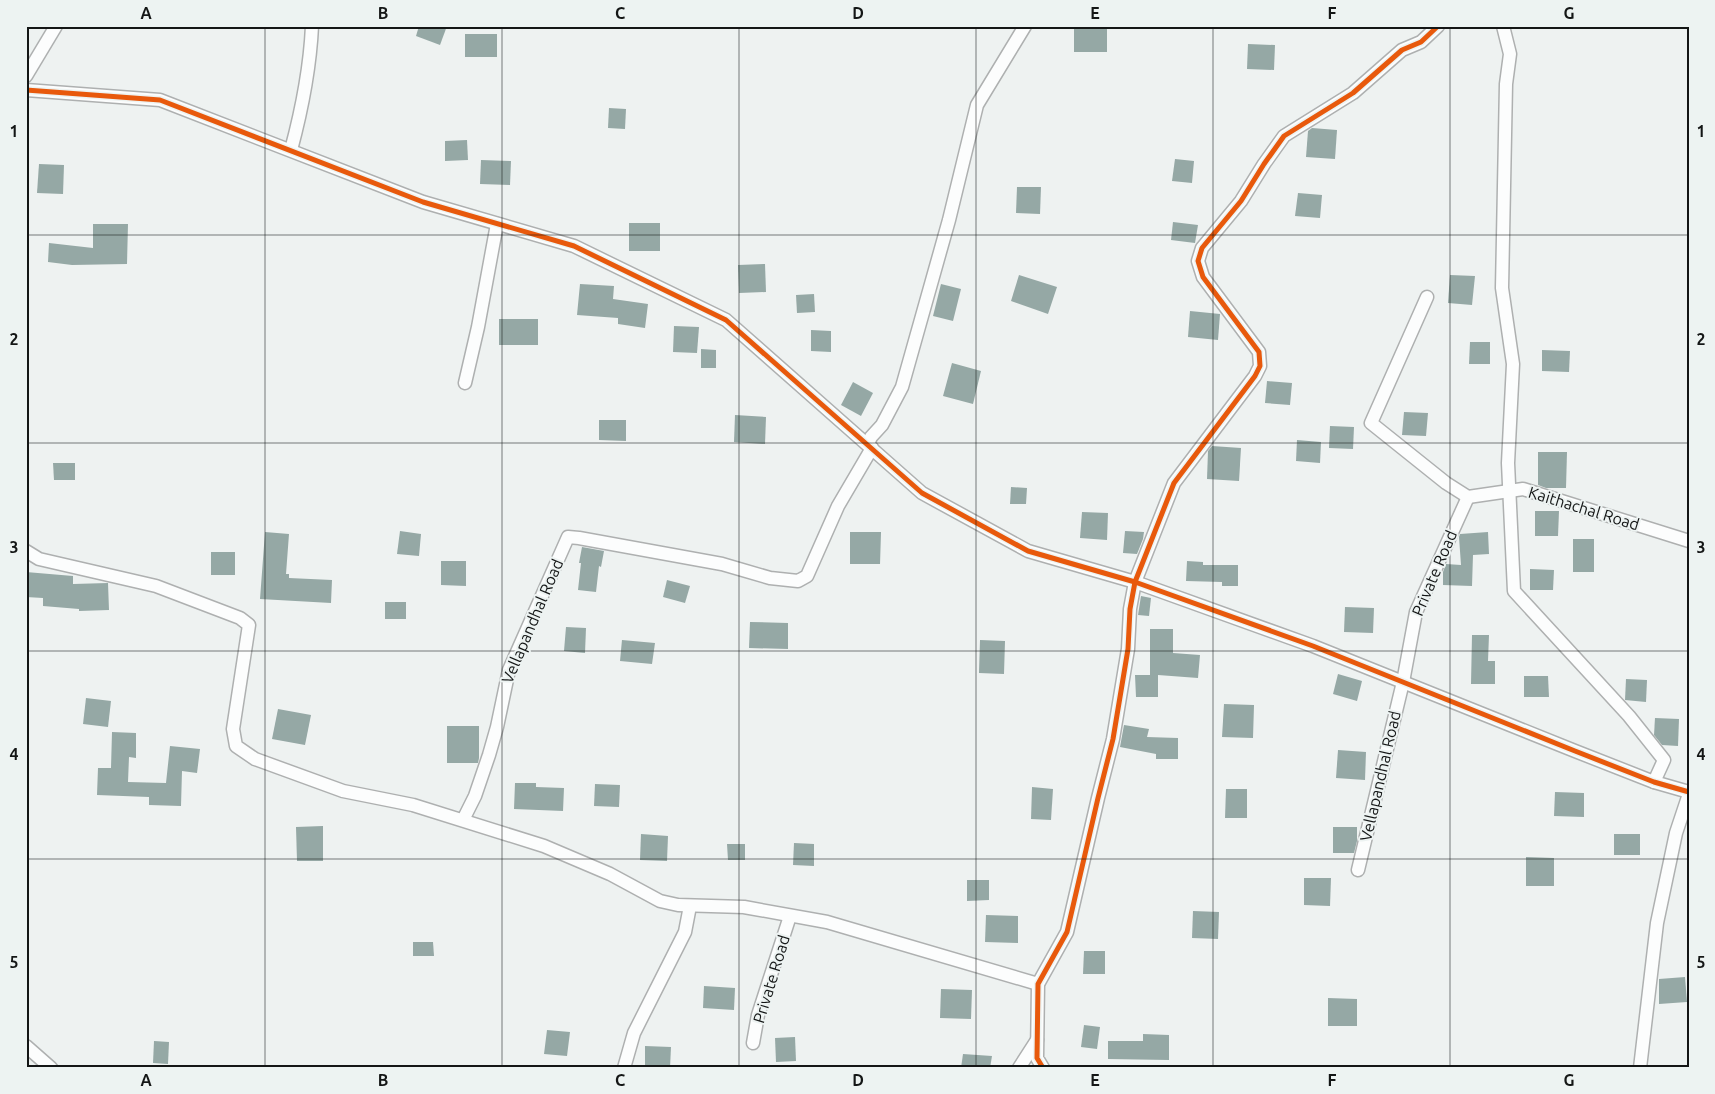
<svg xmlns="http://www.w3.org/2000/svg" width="1715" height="1094" font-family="Ubuntu,sans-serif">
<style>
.building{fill:#95a8a5}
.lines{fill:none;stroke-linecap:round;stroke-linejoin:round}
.minor-casing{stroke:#aeb0b0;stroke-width:15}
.minor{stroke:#fcfdfd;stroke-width:12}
.cycleway-casing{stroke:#edf3f2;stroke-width:8}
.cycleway{stroke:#e8590c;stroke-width:5}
.grid{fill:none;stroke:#141616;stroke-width:1;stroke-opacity:0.55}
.labels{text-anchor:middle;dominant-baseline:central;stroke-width:4;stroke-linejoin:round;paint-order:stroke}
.street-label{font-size:16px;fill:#141616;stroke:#edf3f2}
.neatline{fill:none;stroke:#141616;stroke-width:2}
.grid-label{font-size:16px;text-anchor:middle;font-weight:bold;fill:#141616}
</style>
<rect width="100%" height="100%" fill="#eef2f1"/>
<g class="building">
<polygon points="419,26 447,26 440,45 416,36"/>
<rect x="1074" y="26" width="33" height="26"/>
<rect x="465" y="34" width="32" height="23"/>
<polygon points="1248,44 1275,45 1274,70 1247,69"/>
<polygon points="609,108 626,109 625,129 608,128"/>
<polygon points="1312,128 1337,130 1335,159 1306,157 1308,131"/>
<polygon points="467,140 468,160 445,161 445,141"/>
<polygon points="1175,159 1194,161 1192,183 1172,181"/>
<polygon points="481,160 511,161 510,185 480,184"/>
<polygon points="39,164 64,165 63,194 37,193"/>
<polygon points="1017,187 1041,187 1040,214 1016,213"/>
<polygon points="1298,193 1322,195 1320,218 1295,216"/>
<polygon points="1173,222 1198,225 1195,243 1171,240"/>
<rect x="629" y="223" width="31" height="28"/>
<polygon points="93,224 128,224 127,264 72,265 48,262 49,243 93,248"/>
<polygon points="765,264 766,292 739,293 738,265"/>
<polygon points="1019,275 1057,287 1048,314 1011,301"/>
<polygon points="1450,275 1475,276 1472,305 1448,303"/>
<polygon points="580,284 614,286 613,299 648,304 645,328 618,324 618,318 577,315"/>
<polygon points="941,284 961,289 953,321 933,316"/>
<polygon points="814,294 815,312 797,313 796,295"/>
<polygon points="1190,311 1220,314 1218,340 1188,337"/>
<rect x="499" y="319" width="39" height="26"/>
<polygon points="674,326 699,327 697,353 673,352"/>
<polygon points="811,330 831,331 831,352 811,351"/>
<polygon points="1470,342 1490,342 1490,364 1469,364"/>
<polygon points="701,349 716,350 716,368 701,368"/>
<polygon points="1542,350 1570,351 1569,372 1542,371"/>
<polygon points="952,363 981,371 973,404 943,396"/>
<polygon points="1267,381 1292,383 1290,405 1265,403"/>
<polygon points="853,382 873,393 861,416 841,405"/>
<polygon points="1404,412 1428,413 1426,436 1402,435"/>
<polygon points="735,415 766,417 765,444 734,442"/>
<polygon points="599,420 626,420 626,441 599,440"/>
<polygon points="1330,426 1354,427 1353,449 1329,448"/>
<polygon points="1297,440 1321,442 1320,463 1296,461"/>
<polygon points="1212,446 1241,448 1239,481 1207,479 1208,451"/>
<polygon points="1538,452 1567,452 1566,488 1546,488 1538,485"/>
<polygon points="53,463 75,463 75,480 54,480"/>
<polygon points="1011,487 1027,488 1026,504 1010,504"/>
<polygon points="1535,511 1559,511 1558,536 1535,536"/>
<polygon points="1082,512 1108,513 1107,540 1080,538"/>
<polygon points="400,531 421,534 419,556 397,554"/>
<polygon points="1125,531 1144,532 1143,539 1137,554 1123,553"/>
<polygon points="265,532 289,534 286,574 289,574 289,578 332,580 331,603 260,599"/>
<polygon points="850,532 881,532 880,564 850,564"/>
<polygon points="1488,532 1489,554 1473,555 1472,586 1443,585 1443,572 1446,564 1461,565 1459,537 1460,534"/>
<rect x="1573" y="539" width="21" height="33"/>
<polygon points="582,547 604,551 601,567 599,566 596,592 578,590 581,563 579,563"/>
<rect x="211" y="552" width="24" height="23"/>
<polygon points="441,561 466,561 466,586 441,585"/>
<polygon points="1187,561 1203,562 1203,565 1238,565 1238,586 1222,586 1222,582 1186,581"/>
<polygon points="1530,569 1554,570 1553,590 1530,590"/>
<polygon points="26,572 73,576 73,584 108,583 109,610 79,611 79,609 43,606 43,598 26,597"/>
<polygon points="667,580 690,586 685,603 663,597"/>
<polygon points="1141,596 1151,598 1149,616 1138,615"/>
<rect x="385" y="602" width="21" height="17"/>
<polygon points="1345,607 1374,608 1373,633 1344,632"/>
<polygon points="750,622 788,623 788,649 749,648"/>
<polygon points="566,627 586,628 585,653 564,651"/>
<polygon points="1150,629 1173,629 1173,653 1200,655 1198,678 1158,675 1158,697 1136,697 1135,675 1155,675 1150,675"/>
<polygon points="1472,635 1489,635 1488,661 1495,661 1495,684 1471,684"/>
<polygon points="622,640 655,643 652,664 620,661"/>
<polygon points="980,640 1005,641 1004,674 979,673"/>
<polygon points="1338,674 1362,681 1357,701 1333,694"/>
<polygon points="1524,676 1548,676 1549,697 1524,697"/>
<polygon points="1626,679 1647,680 1646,702 1625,700"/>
<polygon points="86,698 111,701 108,727 83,724"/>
<polygon points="1224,704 1254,705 1253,738 1222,737"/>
<polygon points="278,709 311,715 305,745 272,739"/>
<polygon points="1655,718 1679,719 1678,746 1662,745 1654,735"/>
<polygon points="1124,725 1149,729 1147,737 1178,738 1178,759 1156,759 1156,754 1120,747"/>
<polygon points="447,726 479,726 479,758 478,763 447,763"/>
<polygon points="112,732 136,733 136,758 129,757 128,782 166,783 170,746 200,749 197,773 182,771 181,806 149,805 149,797 97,795 98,768 111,768"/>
<polygon points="1338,750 1366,752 1365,780 1336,778"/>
<polygon points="515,783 536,783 536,787 564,788 563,811 514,809"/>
<polygon points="595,784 620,785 619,807 594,806"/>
<polygon points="1032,787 1053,789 1051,820 1031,819"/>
<polygon points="1226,789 1247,789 1247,818 1225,818"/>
<polygon points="1555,792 1584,793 1584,817 1554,816"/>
<polygon points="323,826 323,861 297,861 296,827"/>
<polygon points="1333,827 1357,827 1357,841 1354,853 1333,853"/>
<polygon points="641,834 668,836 667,861 640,860"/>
<rect x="1614" y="834" width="26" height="21"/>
<polygon points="794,843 814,844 814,866 793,865"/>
<polygon points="727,844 745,844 745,860 728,860"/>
<polygon points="1526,857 1554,858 1554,886 1526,886"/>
<polygon points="1304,878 1331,878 1330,906 1304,905"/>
<polygon points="967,880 989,880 989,900 967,901"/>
<polygon points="1193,911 1219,912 1218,939 1192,938"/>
<polygon points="986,915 1018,916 1018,943 985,942"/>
<polygon points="413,942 433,942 434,956 413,956"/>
<polygon points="1084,951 1105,951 1105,974 1083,974"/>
<polygon points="1685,977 1687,1002 1659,1004 1659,979"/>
<polygon points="704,986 735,988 734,1010 703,1008"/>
<polygon points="941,989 972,990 971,1019 940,1018"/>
<polygon points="1328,998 1357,999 1357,1026 1328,1026"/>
<polygon points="1084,1025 1100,1027 1097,1049 1081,1047"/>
<polygon points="547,1030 570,1032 567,1056 544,1054"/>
<polygon points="1143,1034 1169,1035 1169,1060 1108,1059 1108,1041 1143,1041"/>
<polygon points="795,1037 796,1061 776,1062 775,1038"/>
<polygon points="154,1041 169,1042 168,1064 153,1063"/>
<polygon points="645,1046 671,1047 670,1068 645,1068"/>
<polygon points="963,1054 992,1056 990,1068 961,1068"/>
</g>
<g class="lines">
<defs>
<g id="minor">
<polyline points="1503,26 1510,54 1506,84 1502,288 1513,364 1508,463 1514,591 1629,716 1664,760 1654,782"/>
<polyline points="26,76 56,26"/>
<polyline points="26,90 160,100 423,202 574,246 726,320 922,493 1028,551 1135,582 1313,646 1575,751 1654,782 1689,792"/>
<path d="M 291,150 C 302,109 310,69 312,26"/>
<polyline points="1427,297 1371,423 1446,483 1468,497 1523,489 1689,541"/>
<polyline points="465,383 478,327 497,224"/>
<polyline points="868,444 871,437 882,425 902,387 949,220 977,105 1025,26"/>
<polyline points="26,551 39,559 156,586 240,618 249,625 233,729 236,746 255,759 343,791 413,805 544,846 610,874 660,901 678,905 744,907 827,922 1038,984"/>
<polyline points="463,820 475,796 489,755 497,727 509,670 568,537 579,538 722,564 770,578 798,581 807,576 838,506 872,448"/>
<polyline points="1358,870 1403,682 1416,612 1468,497"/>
<polyline points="753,1043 758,1015 790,916"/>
<polyline points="26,1046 51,1068"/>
<polyline points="624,1068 634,1033 685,932 690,906"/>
<polyline points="1019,1068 1037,1040"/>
<polyline points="1043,1068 1037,1058 1038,984 1067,932 1098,798 1113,739 1128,649 1130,609 1135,582 1174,483 1255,376 1260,366 1259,352 1203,277 1198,261 1202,248 1241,201 1264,164 1284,136 1353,93 1402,50 1421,42 1438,26"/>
<polyline points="1640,1068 1657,923 1676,833 1689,794"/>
</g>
</defs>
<use href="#minor" class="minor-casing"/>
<use href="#minor" class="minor"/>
<defs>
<g id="cycleway">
<polyline points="26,90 160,100 423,202 574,246 726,320 922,493 1028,551 1135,582 1313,646 1575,751 1654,782 1689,792"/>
<polyline points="1043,1068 1037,1058 1038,984 1067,932 1098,798 1113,739 1128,649 1130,609 1135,582 1174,483 1255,376 1260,366 1259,352 1203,277 1198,261 1202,248 1241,201 1264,164 1284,136 1353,93 1402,50 1421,42 1438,26"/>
</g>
</defs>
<use href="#cycleway" class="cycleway-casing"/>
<use href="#cycleway" class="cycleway"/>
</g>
<path class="grid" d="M 265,26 L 265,1068M 502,26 L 502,1068M 739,26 L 739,1068M 976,26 L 976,1068M 1213,26 L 1213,1068M 1450,26 L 1450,1068M 26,235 L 1689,235M 26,443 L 1689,443M 26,651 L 1689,651M 26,859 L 1689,859"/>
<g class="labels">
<g class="street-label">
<text transform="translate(1584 508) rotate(17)">Kaithachal Road</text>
<text transform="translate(1434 573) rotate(-67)">Private Road</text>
<text transform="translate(532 621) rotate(-67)">Vellapandhal Road</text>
<text transform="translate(1380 776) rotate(-77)">Vellapandhal Road</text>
<text transform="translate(771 979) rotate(-73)">Private Road</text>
</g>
</g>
<rect width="1715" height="1094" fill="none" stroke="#edf3f2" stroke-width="55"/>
<rect x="28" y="28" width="1660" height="1038" class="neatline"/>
<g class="grid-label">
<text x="146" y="19">A</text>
<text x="383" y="19">B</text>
<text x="620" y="19">C</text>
<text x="858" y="19">D</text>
<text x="1095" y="19">E</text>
<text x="1332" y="19">F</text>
<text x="1569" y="19">G</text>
<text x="14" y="137">1</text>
<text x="1701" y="137">1</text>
<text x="14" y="345">2</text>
<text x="1701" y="345">2</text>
<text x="14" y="553">3</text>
<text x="1701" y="553">3</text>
<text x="14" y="760">4</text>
<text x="1701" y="760">4</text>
<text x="14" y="968">5</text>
<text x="1701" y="968">5</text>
<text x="146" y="1086">A</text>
<text x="383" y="1086">B</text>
<text x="620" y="1086">C</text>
<text x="858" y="1086">D</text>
<text x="1095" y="1086">E</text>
<text x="1332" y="1086">F</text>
<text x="1569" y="1086">G</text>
</g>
</svg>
